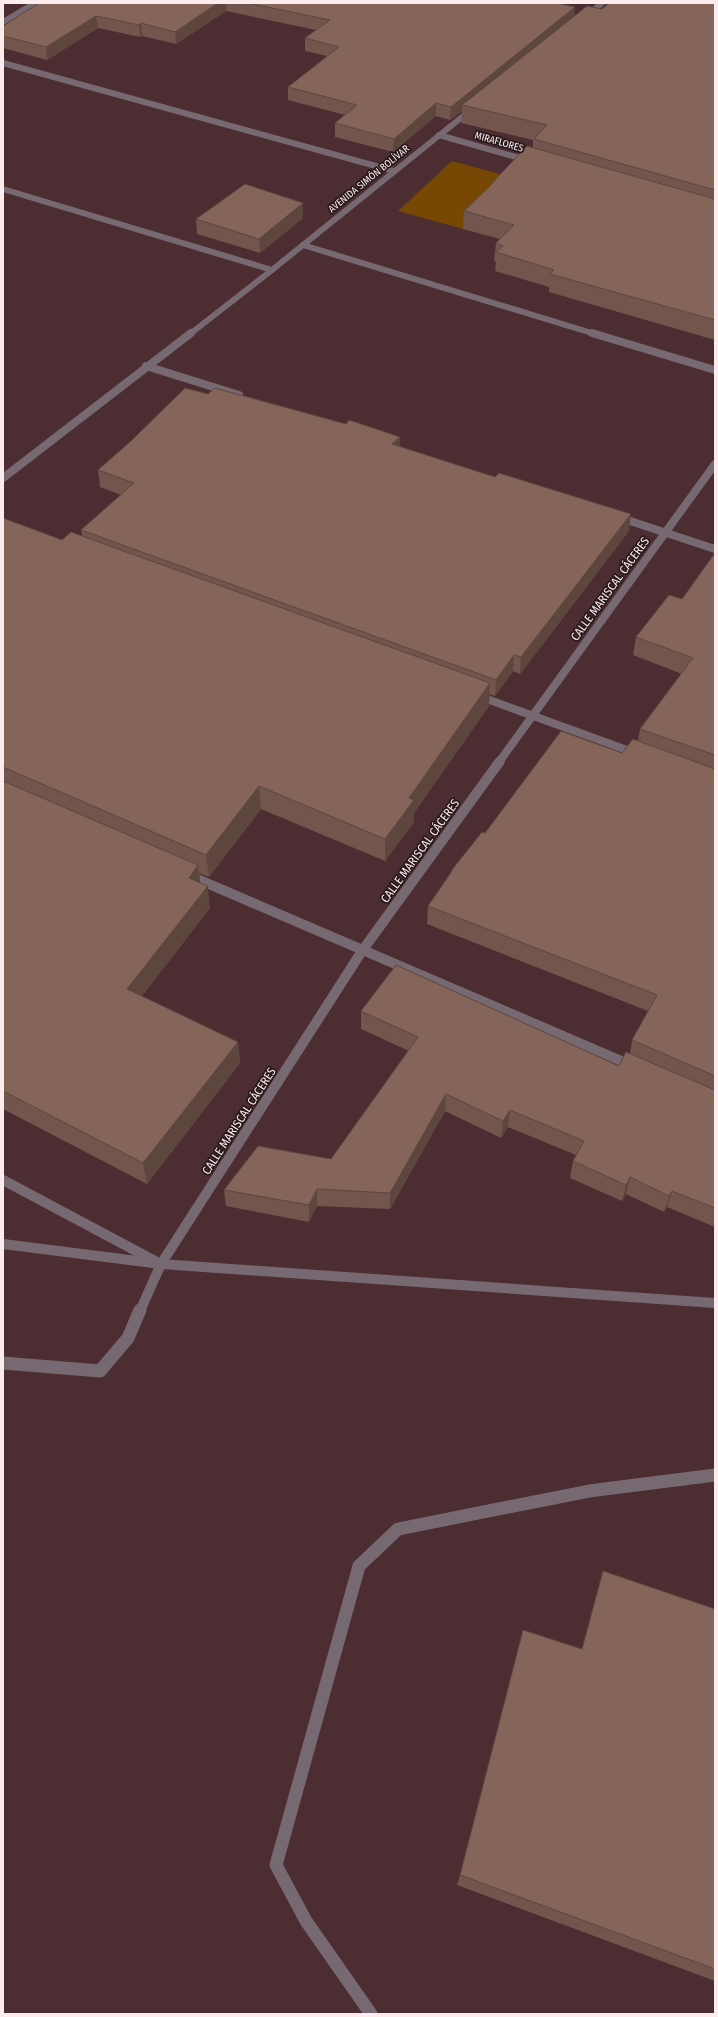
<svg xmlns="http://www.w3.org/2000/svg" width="718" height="2017" font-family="'Fira Sans Condensed',sans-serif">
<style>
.green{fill:#774803}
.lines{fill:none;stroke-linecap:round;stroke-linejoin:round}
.service{stroke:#776971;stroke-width:13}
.minor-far3{stroke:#776971;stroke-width:6}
.minor-far2{stroke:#776971;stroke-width:8}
.minor-far1{stroke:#776971;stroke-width:10}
.minor{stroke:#776971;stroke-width:13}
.wall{fill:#72564d}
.shaded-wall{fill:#5d463e}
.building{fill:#856459;stroke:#5d463e}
.labels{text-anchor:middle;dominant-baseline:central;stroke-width:3.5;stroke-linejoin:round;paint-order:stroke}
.far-street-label{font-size:10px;fill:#fdecee;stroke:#281a1c}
.street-label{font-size:12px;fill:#fdecee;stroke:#281a1c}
</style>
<rect width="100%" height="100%" fill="#4c2d31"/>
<polygon class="green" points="452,161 515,178 463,229 398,211"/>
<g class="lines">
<polyline class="service" points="371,2014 306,1921 276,1865 359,1566 398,1529 589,1491 715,1475"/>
<g class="minor-far3">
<polyline points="587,16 602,3"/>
<polyline points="3,22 35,3"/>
<polyline points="3,63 394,171"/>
<polyline points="439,135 530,161"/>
<polyline points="3,189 272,270"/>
<polyline points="303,245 595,334"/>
<polyline points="190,334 272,270 472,109"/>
</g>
<g class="minor-far2">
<polyline points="592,333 715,370"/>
<polyline points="146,366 239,395"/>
<polyline points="3,478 191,333"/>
<polyline points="618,517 715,549"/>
<polyline points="476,695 638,754"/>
<polyline points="499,762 715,464"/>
</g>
<g class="minor-far1">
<polyline points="188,875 633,1066"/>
<polyline points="3,1180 155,1261"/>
<polyline points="3,1244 161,1264 715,1303"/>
<polyline points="140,1311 161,1264 362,951 500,761"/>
</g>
<polyline class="minor" points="3,1363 100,1371 128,1338 140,1310"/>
</g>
<g class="wall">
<polygon points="39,3 557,3 574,15 602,9 715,3 715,340 549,292 549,287 495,271 496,262 494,261 496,243 500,239 463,229 464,211 492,185 492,183 533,148 533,140 461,123 462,111 450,120 436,116 393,152 335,137 335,123 345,115 288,100 288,87 327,56 305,51 305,38 316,30 226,11 176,44 142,36 140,37 98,28 47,60 3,48 3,26"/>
<polygon points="303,218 260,253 197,234 196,219"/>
<polygon points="400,447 629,531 520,674 513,671 495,696 489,694 489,706 414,813 414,822 385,861 261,809 209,877 199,873 200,882 210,908 142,996 238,1042 240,1063 147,1184 3,1109 3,518 62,540 82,536 81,530 121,495 100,487 98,470"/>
<polygon points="715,553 715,1227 667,1207 664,1212 626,1194 622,1201 570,1178 573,1161 576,1155 508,1127 501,1138 445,1111 390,1209 317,1206 309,1222 226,1206 224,1190 331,1159 409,1051 361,1029 361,1011 619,1066 630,1054 632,1040 648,1011 427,924 428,906 451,874 451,871 485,833 622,753 638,740 640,729 682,674 633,655 636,637 682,599"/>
<polygon points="603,1571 715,1609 715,1981 457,1885 460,1875 582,1649 599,1587"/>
</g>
<g class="shaded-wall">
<polygon points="218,3 226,3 226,11 176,44 175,32"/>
<polygon points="575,7 574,20 462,105 462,111 450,120 451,107"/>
<polygon points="96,16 98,28 47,60 46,47"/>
<polygon points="141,23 142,36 140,37 139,25"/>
<polygon points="436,103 436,116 393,152 394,139"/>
<polygon points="303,203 303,218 260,253 259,239"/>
<polygon points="400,437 400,453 392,444"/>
<polygon points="631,514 629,531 520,674 521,657"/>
<polygon points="514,655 513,671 495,696 496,680"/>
<polygon points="490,683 489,706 414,813 414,822 385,861 385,839 409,798"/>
<polygon points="259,786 261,809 209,877 206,855"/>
<polygon points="198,865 201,888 189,878"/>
<polygon points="208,886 210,908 131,1010 127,989"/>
<polygon points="238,1042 240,1063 147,1184 143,1163"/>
<polygon points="446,1094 445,1111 390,1209 390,1193"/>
<polygon points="510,1110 508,1127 501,1138 503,1121"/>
<polygon points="630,1177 626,1194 622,1201 626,1185"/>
<polygon points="317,1189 317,1206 309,1222 309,1205"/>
<polygon points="672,1191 667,1207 664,1212 669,1196"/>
</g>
<g class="building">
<polygon points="39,3 218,3 175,32 141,23 139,25 96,16 46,47 3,36 3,26"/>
<polygon points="248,3 557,3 575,7 451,107 436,103 394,139 335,123 357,105 288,87 339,47 305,38 330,20"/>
<polygon points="609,3 715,3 715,190 534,139 547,125 462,105 587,6 602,9"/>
<polygon points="527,146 715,199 715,320 550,274 554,270 496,252 503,246 496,243 514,225 464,211 493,183 492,183"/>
<polygon points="245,184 303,203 259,239 196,219"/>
<polygon points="185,388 208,394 215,388 346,424 349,420 400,437 392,444 495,477 499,473 631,514 521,657 514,655 496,680 81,530 134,483 98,470 131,441"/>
<polygon points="3,518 62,540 71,532 490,683 409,798 414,800 385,839 259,786 206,855 3,767"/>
<polygon points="715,553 715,755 640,729 693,658 636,637 669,595 682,599"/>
<polygon points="561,731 622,753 633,739 715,769 715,1076 632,1040 657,995 428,906 452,871 451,871 482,832 485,833"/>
<polygon points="3,781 198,865 189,878 208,886 127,989 238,1042 143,1163 3,1091"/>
<polygon points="396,965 619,1066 626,1052 715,1090 715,1208 672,1191 669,1196 630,1177 626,1185 573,1161 584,1141 510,1110 503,1121 446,1094 390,1193 317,1189 309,1205 224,1190 258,1146 331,1159 418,1037 361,1011"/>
<polygon points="603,1571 715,1609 715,1969 460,1875 523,1630 582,1649"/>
</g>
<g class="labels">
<g class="far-street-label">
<text transform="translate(499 142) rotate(16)">MIRAFLORES</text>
<text transform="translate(369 179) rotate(-39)">AVENIDA SIMÓN BOLÍVAR</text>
</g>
<g class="street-label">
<text transform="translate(610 589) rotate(-54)">CALLE MARISCAL CÁCERES</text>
<text transform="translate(420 851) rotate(-54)">CALLE MARISCAL CÁCERES</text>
<text transform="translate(239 1121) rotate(-57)">CALLE MARISCAL CÁCERES</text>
</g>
</g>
<rect width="718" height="2017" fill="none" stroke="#fdecee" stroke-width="8"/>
</svg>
